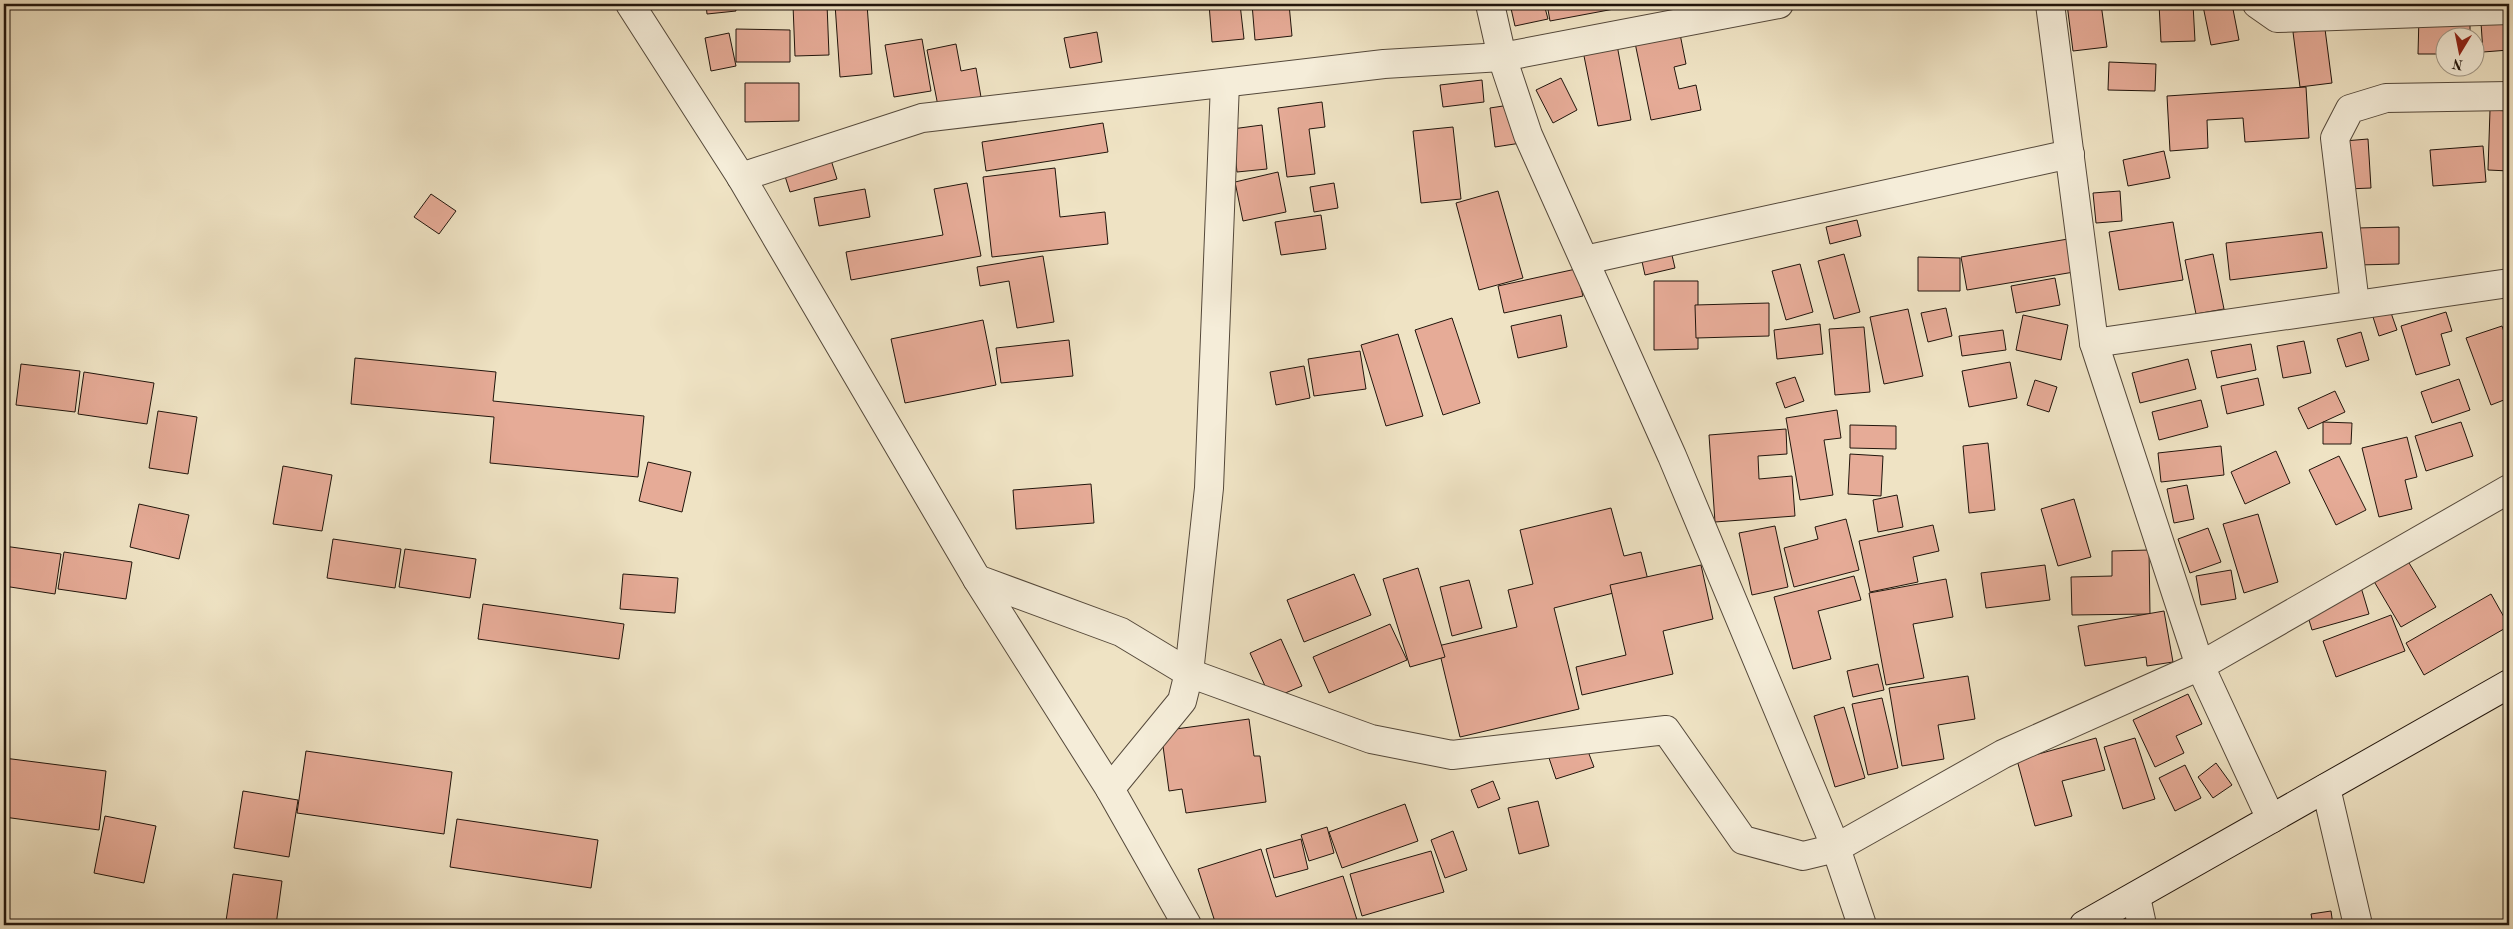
<svg xmlns="http://www.w3.org/2000/svg" width="2513" height="929" font-family="'Old Standard TT',serif">
<style>
.building{fill:#e6ab97;stroke:#21150c}
.lines{fill:none;stroke-linecap:round;stroke-linejoin:round}
.street-casing{stroke:#54483a;stroke-width:30}
.secondary-casing{stroke:#21150c;stroke-width:30}
.street{stroke:#f5edd9;stroke-width:28}
.secondary{stroke:#f5edd9;stroke-width:28}
</style>
<rect width="100%" height="100%" fill="#efe3c4"/>
<filter id="stains"><feTurbulence type="fractalNoise" baseFrequency=".004" numOctaves="4"/><feColorMatrix values="0 0 0 0 .2 0 0 0 0 .09 0 0 0 0 .02 0 0 0 .5 -.17"/></filter>
<radialGradient id="worn" r=".72"><stop offset=".6" stop-color="#630" stop-opacity="0"/><stop offset="1" stop-color="#630" stop-opacity=".3"/></radialGradient>
<g class="building">
<polygon points="706,4 735,4 736,11 707,14"/>
<polygon points="738,4 776,4 738,9"/>
<polygon points="827,4 829,55 795,56 793,5"/>
<polygon points="835,4 867,4 872,74 840,77"/>
<polygon points="922,4 965,4 922,7"/>
<polygon points="1209,4 1240,4 1244,39 1212,42"/>
<polygon points="1252,4 1289,4 1292,36 1255,40"/>
<polygon points="1378,4 1399,4 1399,7 1378,9"/>
<polygon points="1510,4 1544,4 1548,19 1515,26"/>
<polygon points="1547,4 1630,4 1630,6 1550,21"/>
<polygon points="2067,4 2101,4 2107,47 2073,51"/>
<polygon points="2159,4 2193,4 2195,41 2161,42"/>
<polygon points="2215,4 2232,4 2239,40 2211,45 2203,6"/>
<polygon points="2419,16 2470,17 2470,38 2446,38 2446,54 2418,54"/>
<polygon points="2509,20 2509,50 2483,52 2481,23"/>
<polygon points="736,29 790,30 790,62 736,62"/>
<polygon points="1679,29 1686,64 1674,67 1679,89 1696,85 1701,110 1651,120 1634,38"/>
<polygon points="2325,29 2332,83 2300,87 2293,32"/>
<polygon points="1097,32 1102,62 1070,68 1064,38"/>
<polygon points="729,33 736,66 711,71 705,38"/>
<polygon points="922,39 931,91 894,97 885,45"/>
<polygon points="956,44 961,71 976,68 981,97 938,106 927,50"/>
<polygon points="1617,45 1631,120 1598,126 1583,51"/>
<polygon points="2109,62 2156,64 2155,91 2108,90"/>
<polygon points="1561,78 1577,110 1553,123 1536,90"/>
<polygon points="1482,80 1484,102 1443,107 1440,85"/>
<polygon points="745,83 799,83 799,121 745,122"/>
<polygon points="2306,87 2309,138 2245,142 2243,118 2207,120 2208,148 2170,151 2167,96"/>
<polygon points="1322,102 1325,127 1309,129 1315,174 1287,177 1278,108"/>
<polygon points="1516,104 1521,143 1495,147 1490,108"/>
<polygon points="2490,110 2509,111 2509,171 2488,170"/>
<polygon points="1103,123 1108,152 986,171 982,142"/>
<polygon points="1262,125 1267,169 1237,172 1232,129"/>
<polygon points="1453,127 1461,199 1421,203 1413,131"/>
<polygon points="2368,139 2371,188 2347,189 2344,141"/>
<polygon points="2483,146 2486,182 2433,186 2430,150"/>
<polygon points="2164,151 2170,178 2128,186 2123,160"/>
<polygon points="831,160 837,179 790,192 784,173"/>
<polygon points="1055,168 1060,217 1105,212 1108,244 992,257 983,177"/>
<polygon points="1278,172 1286,212 1243,221 1235,182"/>
<polygon points="967,183 981,256 851,280 846,252 943,235 934,189"/>
<polygon points="1334,183 1338,208 1314,212 1310,187"/>
<polygon points="865,189 870,217 819,226 814,198"/>
<polygon points="1498,191 1523,278 1479,290 1456,203"/>
<polygon points="2120,191 2122,221 2096,223 2093,193"/>
<polygon points="431,194 456,211 439,234 414,217"/>
<polygon points="1321,215 1326,249 1281,255 1275,222"/>
<polygon points="1857,220 1861,236 1830,244 1826,227"/>
<polygon points="2173,222 2183,280 2119,290 2109,232"/>
<polygon points="2399,227 2399,264 2358,265 2357,228"/>
<polygon points="2322,232 2327,268 2230,280 2226,243"/>
<polygon points="2068,239 2074,272 1967,290 1961,257"/>
<polygon points="1671,251 1675,268 1645,275 1641,257"/>
<polygon points="1844,254 1860,312 1834,319 1818,261"/>
<polygon points="2213,254 2224,309 2196,314 2185,260"/>
<polygon points="1043,256 1054,322 1017,328 1009,281 980,286 977,267"/>
<polygon points="1918,257 1960,258 1960,291 1918,291"/>
<polygon points="1800,264 1813,312 1786,320 1772,271"/>
<polygon points="1576,269 1583,296 1504,313 1498,286"/>
<polygon points="2055,278 2060,305 2016,313 2011,286"/>
<polygon points="1654,281 1698,281 1698,349 1654,350"/>
<polygon points="1769,303 1769,336 1696,338 1695,305"/>
<polygon points="1946,308 1952,336 1928,342 1921,313"/>
<polygon points="1908,309 1923,376 1884,384 1870,317"/>
<polygon points="2390,310 2397,330 2379,336 2373,317"/>
<polygon points="2446,312 2452,331 2441,334 2450,365 2416,375 2401,326"/>
<polygon points="1561,315 1567,347 1518,358 1511,326"/>
<polygon points="2023,315 2068,325 2061,360 2016,350"/>
<polygon points="1452,318 1480,403 1443,415 1415,330"/>
<polygon points="983,320 996,385 905,403 891,339"/>
<polygon points="1820,324 1823,354 1777,359 1774,330"/>
<polygon points="2502,326 2509,347 2509,398 2491,405 2466,338"/>
<polygon points="1864,327 1870,392 1835,395 1829,329"/>
<polygon points="2003,330 2006,350 1962,356 1959,336"/>
<polygon points="2361,332 2369,360 2346,367 2337,339"/>
<polygon points="1398,334 1423,416 1386,426 1361,345"/>
<polygon points="1069,340 1073,376 1001,383 996,348"/>
<polygon points="2304,341 2311,373 2283,378 2277,346"/>
<polygon points="2251,344 2256,370 2217,378 2211,351"/>
<polygon points="1360,351 1366,389 1314,396 1308,359"/>
<polygon points="355,358 496,372 493,401 644,416 638,477 490,463 494,417 351,404"/>
<polygon points="2188,359 2196,389 2140,403 2132,373"/>
<polygon points="2010,362 2017,398 1969,407 1962,371"/>
<polygon points="21,364 80,371 75,412 16,405"/>
<polygon points="1304,366 1310,398 1276,405 1270,372"/>
<polygon points="84,372 154,383 147,424 78,414"/>
<polygon points="1795,377 1804,401 1785,408 1776,383"/>
<polygon points="2258,378 2264,405 2227,414 2221,386"/>
<polygon points="2459,379 2470,410 2432,423 2421,392"/>
<polygon points="2035,380 2057,387 2049,412 2027,405"/>
<polygon points="2335,391 2345,412 2308,429 2298,408"/>
<polygon points="2201,400 2208,427 2159,440 2152,412"/>
<polygon points="1837,410 1841,438 1824,440 1833,495 1800,500 1786,418"/>
<polygon points="158,411 197,417 188,474 149,468"/>
<polygon points="2323,422 2352,423 2351,444 2323,444"/>
<polygon points="2461,422 2473,456 2426,471 2415,436"/>
<polygon points="1850,425 1896,426 1896,449 1850,448"/>
<polygon points="1786,429 1787,454 1758,456 1759,479 1792,476 1795,516 1715,522 1709,435"/>
<polygon points="2407,437 2417,477 2405,480 2412,509 2379,517 2362,448"/>
<polygon points="1988,443 1995,510 1969,513 1963,446"/>
<polygon points="2221,446 2224,475 2161,482 2158,453"/>
<polygon points="2276,451 2290,483 2245,504 2231,472"/>
<polygon points="1850,454 1883,456 1881,496 1848,494"/>
<polygon points="2339,456 2366,510 2336,525 2309,470"/>
<polygon points="648,462 691,472 682,512 639,501"/>
<polygon points="283,466 332,475 322,531 273,524"/>
<polygon points="1091,484 1094,523 1016,529 1013,490"/>
<polygon points="2187,485 2194,519 2174,523 2167,489"/>
<polygon points="1897,495 1903,527 1878,532 1873,500"/>
<polygon points="2074,499 2091,557 2058,566 2041,509"/>
<polygon points="139,504 189,515 179,559 130,547"/>
<polygon points="1611,508 1624,556 1641,552 1649,584 1554,608 1579,709 1460,737 1438,646 1517,627 1508,590 1533,584 1520,530"/>
<polygon points="2258,514 2278,582 2244,593 2223,524"/>
<polygon points="1846,519 1859,570 1794,587 1784,548 1818,539 1815,527"/>
<polygon points="1933,525 1939,551 1913,557 1918,582 1870,592 1859,541"/>
<polygon points="1775,526 1788,587 1752,595 1739,533"/>
<polygon points="2208,528 2221,562 2190,573 2178,539"/>
<polygon points="333,539 401,549 395,588 327,578"/>
<polygon points="4,546 61,554 55,594 4,586"/>
<polygon points="405,549 476,559 470,598 399,587"/>
<polygon points="2149,550 2150,614 2072,615 2071,577 2112,576 2112,551"/>
<polygon points="64,552 132,562 126,599 58,589"/>
<polygon points="2406,558 2436,607 2401,627 2372,578"/>
<polygon points="1701,565 1713,619 1663,631 1673,674 1582,695 1576,667 1626,655 1610,585"/>
<polygon points="2045,565 2050,600 1986,608 1981,573"/>
<polygon points="1418,568 1445,657 1410,667 1383,579"/>
<polygon points="2231,570 2236,599 2201,605 2196,576"/>
<polygon points="623,574 678,578 675,613 620,609"/>
<polygon points="1354,574 1371,615 1304,642 1287,600"/>
<polygon points="1854,576 1861,600 1818,611 1831,659 1793,669 1774,597"/>
<polygon points="1946,579 1953,617 1913,624 1924,678 1886,685 1869,593"/>
<polygon points="1469,580 1482,628 1452,636 1440,587"/>
<polygon points="2360,584 2369,614 2312,630 2303,600"/>
<polygon points="2491,594 2509,626 2424,675 2406,643"/>
<polygon points="483,604 624,624 619,659 478,639"/>
<polygon points="2164,611 2173,662 2147,666 2146,657 2085,666 2078,626"/>
<polygon points="2391,615 2405,651 2336,677 2323,641"/>
<polygon points="1390,624 1407,660 1329,693 1313,657"/>
<polygon points="1281,639 1302,686 1271,699 1250,653"/>
<polygon points="1878,664 1884,690 1853,697 1847,671"/>
<polygon points="1968,676 1975,719 1938,725 1944,759 1902,766 1889,688"/>
<polygon points="2188,694 2202,724 2176,736 2184,753 2155,767 2133,720"/>
<polygon points="1882,698 1898,768 1868,775 1852,704"/>
<polygon points="1844,707 1865,778 1835,787 1814,716"/>
<polygon points="1249,719 1254,756 1260,756 1266,802 1186,813 1182,789 1169,791 1161,731"/>
<polygon points="2096,738 2105,770 2062,781 2072,816 2035,826 2017,760"/>
<polygon points="2135,738 2155,799 2123,809 2104,747"/>
<polygon points="1586,746 1594,767 1556,779 1549,758"/>
<polygon points="306,751 452,772 444,834 297,813"/>
<polygon points="4,758 106,771 99,830 4,817"/>
<polygon points="2216,763 2232,785 2213,798 2198,777"/>
<polygon points="2185,765 2201,798 2175,811 2159,778"/>
<polygon points="1493,781 1500,799 1478,808 1471,790"/>
<polygon points="243,791 298,800 289,857 234,848"/>
<polygon points="1538,801 1549,846 1519,854 1508,808"/>
<polygon points="1405,804 1418,841 1342,868 1329,832"/>
<polygon points="105,816 156,826 144,883 94,873"/>
<polygon points="457,819 598,840 591,888 450,867"/>
<polygon points="1327,827 1334,853 1309,861 1301,835"/>
<polygon points="1453,831 1467,870 1445,878 1431,840"/>
<polygon points="1301,839 1308,869 1274,878 1266,849"/>
<polygon points="1261,849 1276,897 1343,876 1358,923 1351,925 1216,925 1198,869"/>
<polygon points="1431,851 1444,892 1362,916 1350,874"/>
<polygon points="233,874 282,881 276,925 255,925 226,921"/>
<polygon points="2331,911 2333,925 2313,925 2311,914"/>
<polygon points="1841,921 1842,925 1827,925"/>
</g>
<g class="lines">
<defs>
<g id="street">
<polyline points="630,4 741,177 977,579 1110,789 1187,925"/>
<polyline points="1490,4 1502,57 1528,135 1672,456 1836,848 1862,925"/>
<polyline points="2050,4 2094,343 2200,666 2271,819"/>
<polyline points="2257,4 2277,18 2509,10"/>
<polyline points="741,177 922,118 1384,64 1502,57 1779,4"/>
<polyline points="1585,260 2070,154"/>
<polyline points="2355,304 2335,138 2350,109 2386,98 2509,96"/>
<polyline points="2094,343 2509,283"/>
<polyline points="977,579 1121,632 1189,673 1371,739 1452,755 1666,730 1743,840 1803,856 1836,848 2003,754 2200,666 2509,489"/>
<polyline points="2326,788 2358,925"/>
<polyline points="1110,789 1182,701 1189,673 1209,488 1225,83"/>
<polyline points="2136,897 2142,925"/>
</g>
<polyline id="secondary" points="2084,925 2509,684"/>
</defs>
<use href="#street" class="street-casing"/>
<use href="#secondary" class="secondary-casing"/>
<use href="#street" class="street"/>
<use href="#secondary" class="secondary"/>
</g>
<rect width="2513" height="929" fill="none" stroke="#efe3c4" stroke-width="20"/>
<rect x="5" y="5" width="2503" height="919" fill="none" stroke="#21150c" stroke-width="2.5"/>
<rect x="10" y="10" width="2493" height="909" fill="none" stroke="#21150c"/>
<g transform="translate(2460 52) rotate(190)"><circle r="24" fill="#f5edd9" stroke="#a09787"/>
<path d="M0-4L9 19L0 12L-9 19Z" fill="#8f2418"/>
<text y="-8" font-size="14" font-weight="bold" text-anchor="middle" fill="#21150c">N</text>
</g>
<rect width="100%" height="100%" filter="url(#stains)"/>
<rect width="100%" height="100%" fill="url(#worn)"/>
</svg>
